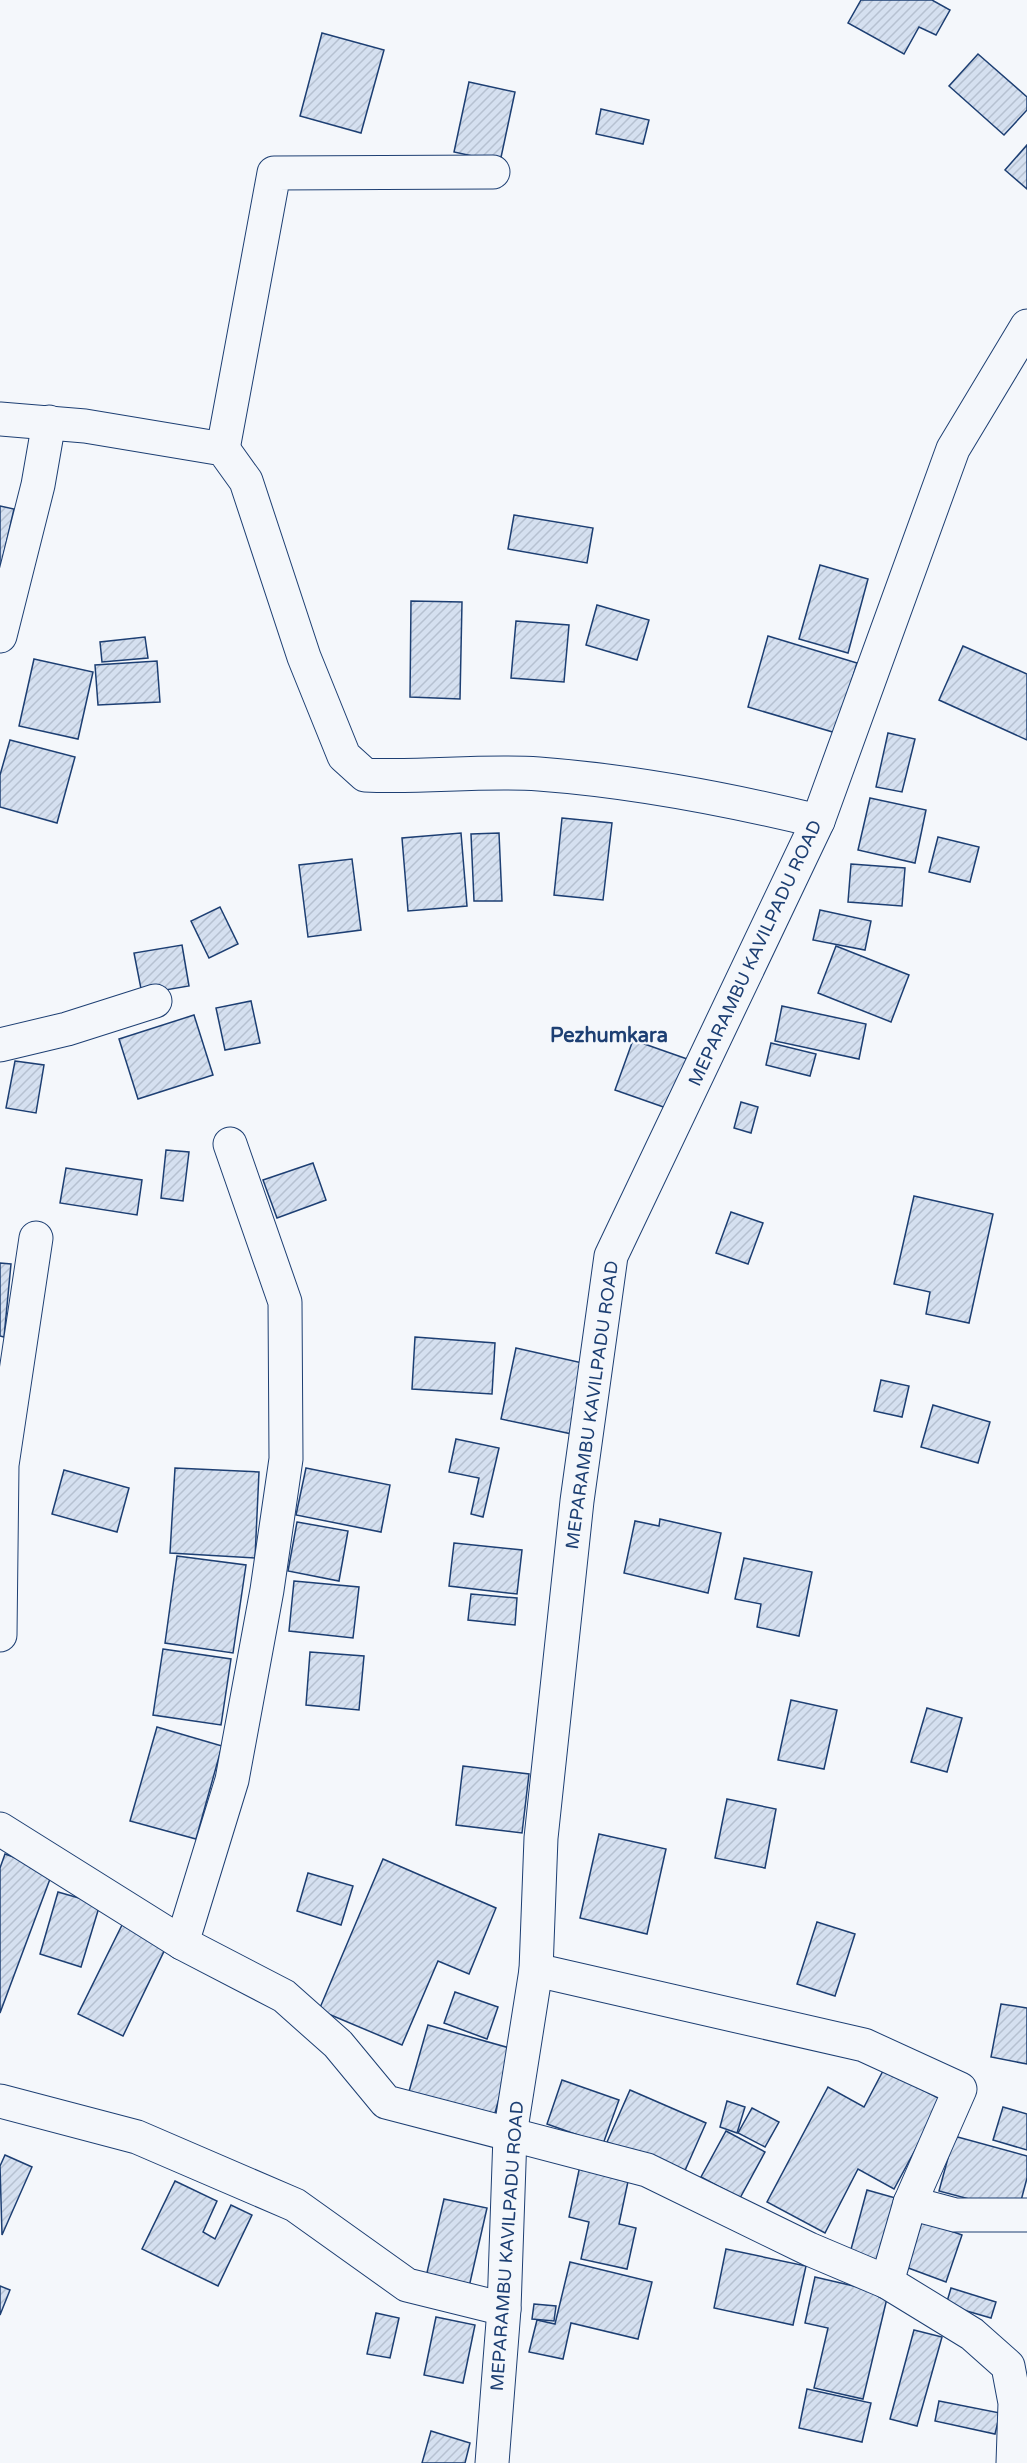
<svg xmlns="http://www.w3.org/2000/svg" width="1027" height="2463" font-family="'Varela Round',sans-serif">
<style>
.building{fill:url(#building-hatch);stroke:#1d3f73;stroke-width:1.5}
.lines{fill:none;stroke-linecap:round;stroke-linejoin:round}
.street-casing{stroke:#1d3f73;stroke-width:35}
.secondary-casing{stroke:#1d3f73;stroke-width:35}
.street{stroke:#f4f7fb;stroke-width:33}
.secondary{stroke:#f4f7fb;stroke-width:33}
.labels{text-anchor:middle;dominant-baseline:central;stroke-width:4.5;stroke-linejoin:round;paint-order:stroke}
.street-label{font-size:18px;fill:#1d3f73;stroke:#f4f7fb}
.neighbourhood-label{font-size:20px;font-weight:bold;fill:#1d3f73;stroke:#f4f7fb}
</style>
<defs>
<pattern id="building-hatch" width="6" height="6" patternUnits="userSpaceOnUse" patternTransform="scale(1.5)"><rect width="6" height="6" fill="#d5e0f0"/><path d="M-1 1l2-2M0 6l6-6M5 7l2-2" fill="none" stroke="#b6c1d1"/></pattern>
</defs>
<rect width="100%" height="100%" fill="#f4f7fb"/>
<g class="building">
<polygon points="861,0 932,0 950,10 936,35 919,27 904,54 848,23"/>
<polygon points="322,33 384,50 361,133 300,116"/>
<polygon points="978,54 1027,97 1027,110 1004,135 949,86"/>
<polygon points="469,82 515,92 500,162 454,152"/>
<polygon points="601,109 649,120 643,144 596,134"/>
<polygon points="1027,145 1027,189 1005,170"/>
<polygon points="0,506 14,509 0,570"/>
<polygon points="514,515 593,528 587,563 508,549"/>
<polygon points="820,565 868,579 848,653 799,639"/>
<polygon points="411,601 462,602 460,699 410,697"/>
<polygon points="597,605 649,620 637,660 586,645"/>
<polygon points="516,621 569,625 564,682 511,678"/>
<polygon points="768,636 857,663 836,733 748,707"/>
<polygon points="145,637 148,658 102,662 100,642"/>
<polygon points="963,646 1027,674 1027,740 939,700"/>
<polygon points="34,659 93,672 78,739 19,726"/>
<polygon points="157,661 160,702 98,705 95,665"/>
<polygon points="888,733 915,739 902,792 876,787"/>
<polygon points="10,740 75,757 57,823 0,807 0,775"/>
<polygon points="870,798 926,810 915,863 858,850"/>
<polygon points="562,818 612,823 603,900 554,895"/>
<polygon points="461,833 467,906 408,911 402,838"/>
<polygon points="499,833 502,901 474,901 471,834"/>
<polygon points="938,837 979,847 970,882 929,872"/>
<polygon points="352,859 361,930 308,937 299,865"/>
<polygon points="851,864 905,868 902,906 848,902"/>
<polygon points="220,907 238,944 209,958 191,921"/>
<polygon points="820,910 871,921 865,950 813,940"/>
<polygon points="182,945 189,986 142,994 134,953"/>
<polygon points="836,946 909,975 891,1022 818,993"/>
<polygon points="251,1001 260,1043 225,1050 216,1008"/>
<polygon points="782,1006 866,1024 859,1059 775,1041"/>
<polygon points="194,1015 213,1075 138,1099 119,1039"/>
<polygon points="633,1040 690,1060 672,1110 615,1090"/>
<polygon points="771,1043 816,1054 810,1076 766,1065"/>
<polygon points="15,1061 44,1065 36,1113 6,1108"/>
<polygon points="741,1102 758,1107 751,1133 734,1128"/>
<polygon points="166,1150 189,1152 183,1201 161,1198"/>
<polygon points="313,1163 326,1200 277,1218 263,1180"/>
<polygon points="66,1168 142,1180 137,1215 60,1203"/>
<polygon points="914,1196 993,1214 969,1323 926,1314 930,1292 894,1284"/>
<polygon points="731,1212 763,1223 748,1264 716,1253"/>
<polygon points="0,1263 11,1264 4,1337 0,1336"/>
<polygon points="415,1337 495,1343 492,1394 412,1389"/>
<polygon points="516,1348 587,1364 572,1434 501,1419"/>
<polygon points="881,1380 909,1386 902,1417 874,1411"/>
<polygon points="933,1405 990,1422 978,1463 921,1447"/>
<polygon points="456,1439 499,1448 483,1517 471,1514 479,1478 449,1472"/>
<polygon points="175,1468 259,1472 255,1558 170,1553"/>
<polygon points="306,1468 390,1485 381,1532 296,1515"/>
<polygon points="64,1470 129,1488 117,1532 52,1514"/>
<polygon points="660,1519 721,1533 708,1593 624,1573 635,1521 659,1526"/>
<polygon points="297,1522 348,1531 339,1581 288,1571"/>
<polygon points="454,1543 522,1550 517,1594 449,1586"/>
<polygon points="177,1556 246,1565 233,1653 165,1643"/>
<polygon points="744,1558 812,1572 799,1636 757,1627 761,1604 735,1599"/>
<polygon points="294,1581 359,1587 353,1638 289,1631"/>
<polygon points="471,1594 517,1598 515,1625 468,1620"/>
<polygon points="163,1649 231,1659 221,1725 153,1715"/>
<polygon points="310,1652 364,1656 359,1710 306,1705"/>
<polygon points="791,1700 837,1710 824,1769 778,1760"/>
<polygon points="927,1708 962,1718 947,1772 911,1762"/>
<polygon points="157,1727 222,1746 196,1839 130,1821"/>
<polygon points="463,1766 529,1774 522,1833 456,1825"/>
<polygon points="727,1799 776,1809 765,1868 715,1858"/>
<polygon points="599,1834 666,1849 647,1934 580,1918"/>
<polygon points="5,1854 53,1871 0,2013 0,1868"/>
<polygon points="383,1859 496,1908 469,1974 438,1961 402,2045 319,2010"/>
<polygon points="308,1873 353,1886 341,1925 297,1911"/>
<polygon points="58,1892 100,1904 81,1967 40,1954"/>
<polygon points="124,1921 168,1943 123,2036 78,2014"/>
<polygon points="817,1922 855,1934 835,1996 797,1984"/>
<polygon points="455,1992 498,2007 487,2039 444,2023"/>
<polygon points="1001,2004 1027,2008 1027,2064 991,2057"/>
<polygon points="428,2025 513,2049 493,2120 408,2095"/>
<polygon points="884,2069 942,2100 894,2189 858,2169 825,2233 767,2202 828,2087 864,2107"/>
<polygon points="562,2080 619,2100 603,2144 547,2124"/>
<polygon points="630,2090 706,2123 683,2175 607,2142"/>
<polygon points="727,2101 745,2107 737,2133 720,2127"/>
<polygon points="1003,2107 1027,2114 1027,2150 993,2140"/>
<polygon points="752,2108 779,2122 765,2147 738,2133"/>
<polygon points="726,2131 765,2152 740,2198 701,2177"/>
<polygon points="954,2136 1027,2156 1027,2178 1018,2212 939,2191"/>
<polygon points="5,2155 32,2167 2,2235 0,2166"/>
<polygon points="581,2161 630,2172 619,2224 636,2228 627,2269 581,2259 589,2222 569,2217"/>
<polygon points="175,2181 217,2201 203,2232 215,2239 231,2205 252,2215 218,2286 142,2249"/>
<polygon points="867,2190 899,2199 882,2262 850,2253"/>
<polygon points="444,2199 487,2208 469,2287 426,2277"/>
<polygon points="920,2220 962,2235 946,2282 903,2266"/>
<polygon points="726,2249 806,2266 793,2325 714,2308"/>
<polygon points="570,2262 652,2282 638,2339 571,2323 563,2359 529,2352 537,2320 555,2324"/>
<polygon points="815,2277 888,2294 863,2399 814,2388 828,2328 805,2323"/>
<polygon points="0,2286 10,2290 0,2315"/>
<polygon points="951,2288 996,2302 991,2318 946,2305"/>
<polygon points="534,2304 556,2306 554,2321 532,2319"/>
<polygon points="376,2313 399,2318 390,2358 367,2354"/>
<polygon points="436,2317 475,2325 463,2383 424,2375"/>
<polygon points="914,2330 942,2337 917,2426 890,2419"/>
<polygon points="807,2389 871,2403 862,2442 799,2428"/>
<polygon points="939,2401 1000,2413 995,2434 935,2421"/>
<polygon points="431,2431 470,2443 465,2463 422,2463"/>
</g>
<g class="lines">
<defs>
<g id="street">
<path d="M 0,419 L 85,426 L 223,449 L 246,481 L 304,657 L 344,756 L 365,775 C 423,778 481,770 539,774 C 633,781 727,799 818,821"/>
<polyline points="223,449 274,173 493,172"/>
<polyline points="0,636 38,485 49,422"/>
<polyline points="0,1045 67,1029 155,1001"/>
<polyline points="0,1635 2,1465 36,1238"/>
<polyline points="0,1829 182,1943 284,1996 338,2044 386,2102 647,2170 809,2249 887,2282 972,2334 1008,2366 1015,2403 1013,2463"/>
<polyline points="182,1943 232,1780 267,1590 286,1459 285,1302 230,1144"/>
<polyline points="536,1970 864,2045 960,2089 910,2203 887,2282"/>
<polyline points="0,2101 137,2137 295,2205 407,2285 504,2309"/>
<polyline points="910,2203 955,2215 1027,2215"/>
</g>
<polyline id="secondary" points="492,2463 504,2309 510,2135 536,1970 541,1838 577,1501 611,1256 818,821 953,449 1027,326"/>
</defs>
<use href="#street" class="street-casing"/>
<use href="#secondary" class="secondary-casing"/>
<use href="#street" class="street"/>
<use href="#secondary" class="secondary"/>
</g>
<g class="labels">
<g class="street-label">
<text transform="translate(755 953) rotate(-65)">MEPARAMBU KAVILPADU ROAD</text>
<text transform="translate(592 1405) rotate(-82)">MEPARAMBU KAVILPADU ROAD</text>
<text transform="translate(507 2246) rotate(-86)">MEPARAMBU KAVILPADU ROAD</text>
</g>
<g class="neighbourhood-label">
<text x="609" y="1036">Pezhumkara</text>
</g>
</g>
</svg>
